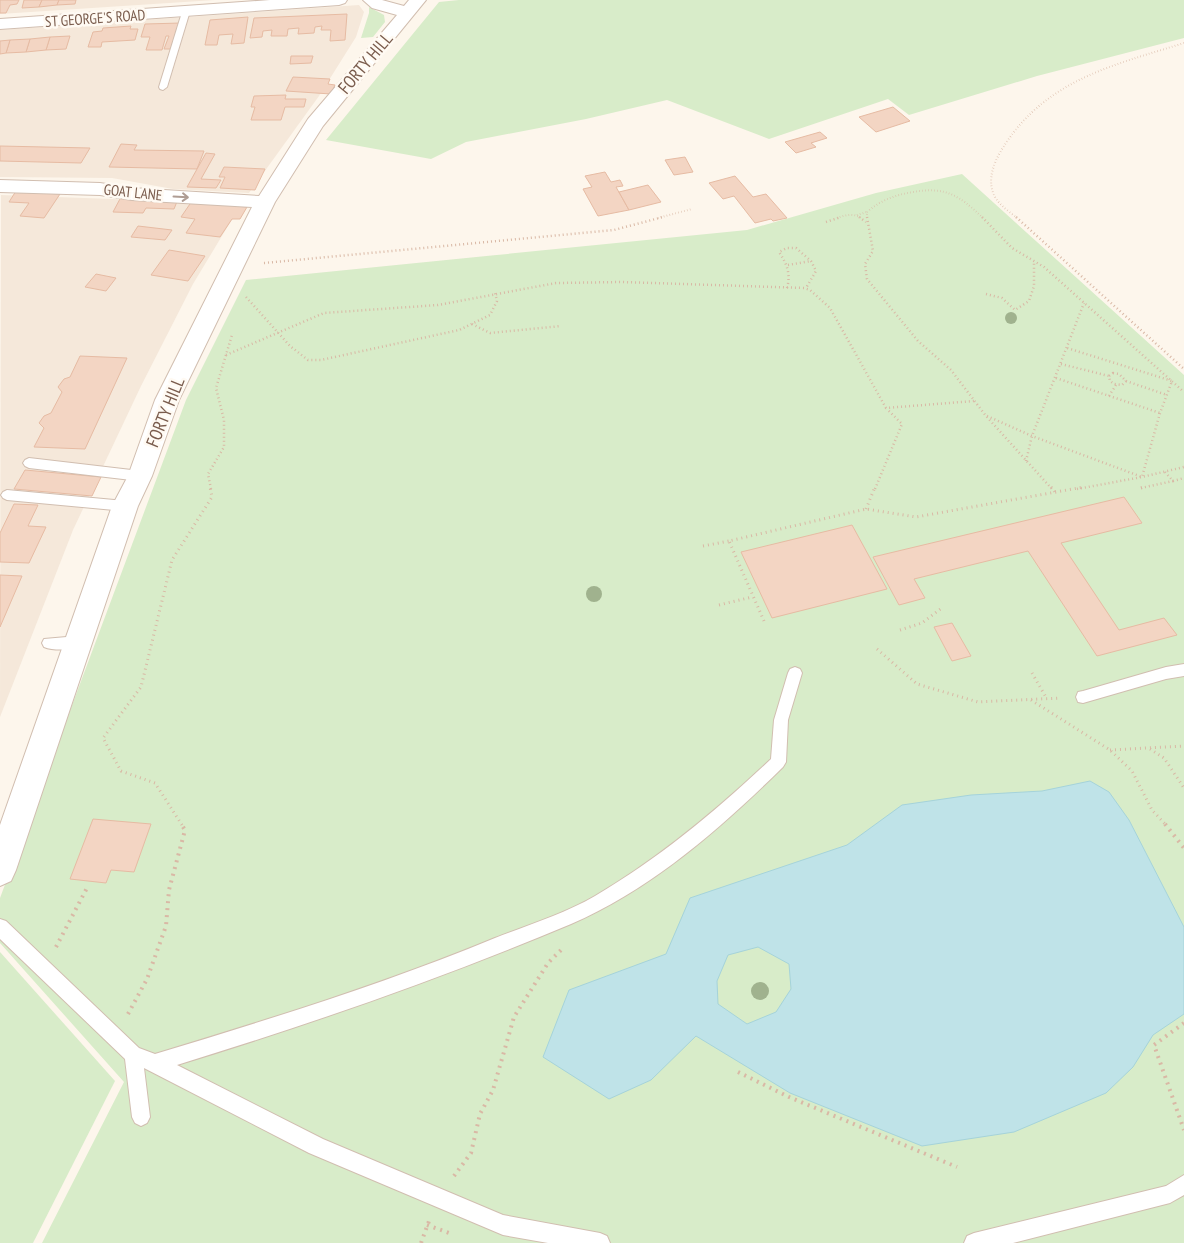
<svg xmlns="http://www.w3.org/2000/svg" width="1184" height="1243" font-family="'PT Sans Narrow',sans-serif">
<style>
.residential{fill:#f5e8da}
.green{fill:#d8ecc9}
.water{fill:#bfe3e8;stroke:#a5d3da;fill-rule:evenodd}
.building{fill:#f3d5c3;stroke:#e6bba3}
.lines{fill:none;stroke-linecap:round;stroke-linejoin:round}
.service-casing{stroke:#d1beb0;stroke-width:2}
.minor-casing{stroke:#d1beb0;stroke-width:2}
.path-far3{stroke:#d9b8a5;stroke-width:2;stroke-dasharray:0.5 2.5;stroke-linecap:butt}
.path-far2{stroke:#d9b8a5;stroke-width:2.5;stroke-dasharray:1 3;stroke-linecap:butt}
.path-far1{stroke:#d9b8a5;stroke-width:3;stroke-dasharray:1 4;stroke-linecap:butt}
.path{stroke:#d9b8a5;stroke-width:4;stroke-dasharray:2 5;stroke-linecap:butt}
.service{fill:#fff;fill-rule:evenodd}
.minor{fill:#fff;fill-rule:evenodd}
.tree{fill:#a0b28e}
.oneway{stroke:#af9d94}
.labels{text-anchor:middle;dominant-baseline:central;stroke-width:5;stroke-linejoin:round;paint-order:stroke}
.far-street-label{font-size:15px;fill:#7a5c4d;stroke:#fffaf3}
.street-label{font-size:18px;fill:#7a5c4d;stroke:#fffaf3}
</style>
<rect width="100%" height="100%" fill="#fdf6ec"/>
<g class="residential">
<polygon points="0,0 215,0 0,14"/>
<polygon points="359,5 364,12 356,37 319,96 249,193 173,189 112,178 0,177 0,30"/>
<polygon points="1,195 168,201 237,211 193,284 141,386 73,530 0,717"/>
</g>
<g class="green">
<polygon points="459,0 1184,0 1184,38 1037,76 909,115 888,99 769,139 667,100 586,119 466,142 431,159 326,140 439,2"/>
<polygon points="369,7 384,15 385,22 373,37 361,38 369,13"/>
<polygon points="962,174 1184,375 1184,1243 42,1243 124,1082 0,943 0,898 186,400 246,280 747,230 876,193"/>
<polygon points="0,952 115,1081 33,1243 0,1243"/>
</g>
<path class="water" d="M 1090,781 L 1109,792 L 1129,820 L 1184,927 L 1184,1014 L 1153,1035 L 1133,1067 L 1106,1093 L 1014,1132 L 922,1146 L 790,1093 L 696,1036 L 651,1080 L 609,1099 L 543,1057 L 569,990 L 666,954 L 690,898 L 847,845 L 902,805 L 971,795 L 1042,791 ZM 758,947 L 789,964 L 791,989 L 776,1012 L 747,1024 L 718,1004 L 717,981 L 728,955 Z"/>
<g class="building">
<polygon points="0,0 19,0 17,4 10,5 6,13 0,13"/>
<polygon points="24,0 42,0 39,7 22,8"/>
<polygon points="42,0 59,0 57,5 39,7"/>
<polygon points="59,0 76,0 75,4 57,5"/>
<polygon points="347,14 345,40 330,41 331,30 321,30 322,26 315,27 314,33 298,34 299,28 288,29 287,36 271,36 272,30 263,31 262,37 250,38 254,18"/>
<polygon points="248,17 244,43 231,44 233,34 219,35 217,45 205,45 210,20"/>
<polygon points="181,23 173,49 164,49 169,36 166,36 162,50 146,50 150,37 141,37 145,24"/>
<polygon points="131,26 130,29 138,29 135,40 102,42 101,47 88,47 93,32 102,31 103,28"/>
<polygon points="70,36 66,49 46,50 50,37"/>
<polygon points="50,37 46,50 26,52 30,39"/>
<polygon points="30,39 26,52 6,53 10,40"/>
<polygon points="10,40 6,53 0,54 0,41"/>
<polygon points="291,56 313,56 311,63 290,64"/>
<polygon points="293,77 330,79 328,84 335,85 331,94 286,91"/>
<polygon points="286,95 285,99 306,99 304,107 285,107 281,120 251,120 255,107 251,107 254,96"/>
<polygon points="893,107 910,121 876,132 859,117"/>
<polygon points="820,132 827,138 811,143 816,147 796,153 785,142"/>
<polygon points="121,144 137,145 134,150 204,151 197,169 109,167"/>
<polygon points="0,146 90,148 81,163 0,161"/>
<polygon points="206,153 215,154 201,179 221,180 216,188 187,187"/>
<polygon points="685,157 693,172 674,175 665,160"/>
<polygon points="224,167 265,169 255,190 220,188 225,177 219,177"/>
<polygon points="605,172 611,182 620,180 623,186 616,187 629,210 598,216 583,189 592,187 585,176"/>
<polygon points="735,176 753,197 766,194 787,218 773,221 771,219 755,223 734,196 723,199 709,183"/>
<polygon points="648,185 661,202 629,210 619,192"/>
<polygon points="16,191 60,194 44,218 20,216 29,203 9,202"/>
<polygon points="121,197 178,199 174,209 146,208 143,213 113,212"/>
<polygon points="192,201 247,207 240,219 232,219 220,237 186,233 195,219 181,217"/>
<polygon points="138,226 172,230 165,240 131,237"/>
<polygon points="169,250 205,256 188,281 151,275"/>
<polygon points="96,274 116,278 106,291 85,287"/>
<polygon points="80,356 127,358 85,449 34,447 44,428 39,423 44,416 51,413 62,392 58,387 64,379 70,377"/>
<polygon points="25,470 101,477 92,496 14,489"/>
<polygon points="1124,497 1142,523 1061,543 1119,630 1164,618 1177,635 1097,656 1028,551 914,579 925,598 899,605 873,557"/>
<polygon points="14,504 38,505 28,526 46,527 29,563 0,562 0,533"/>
<polygon points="852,525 887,589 772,618 741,552"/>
<polygon points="0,575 22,576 0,627"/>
<polygon points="952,623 971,656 952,661 934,627"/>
<polygon points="93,819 151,824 134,872 111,870 106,883 70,879"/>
</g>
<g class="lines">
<defs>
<g id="service">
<polygon points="183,9 190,11 167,87 163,90 160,89 159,87"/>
<polygon points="29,458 140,471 144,473 146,476 144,479 140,481 29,468 25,466 23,463 25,460"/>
<polygon points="7,490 125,501 129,502 131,506 129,510 125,511 7,500 3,498 1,495 3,492"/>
<path d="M 78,636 L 83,638 L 85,642 L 83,646 C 73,650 54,651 44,647 L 42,643 L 44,639 Z"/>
<polygon points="1184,664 1184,676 1166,679 1083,703 1078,702 1076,697 1078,692 1083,691 1166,667"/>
<path d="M 795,667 L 800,669 L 802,673 L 788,720 L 786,762 L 783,767 C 721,828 652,889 571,924 C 442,978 311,1024 177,1065 L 323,1139 L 503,1215 L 600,1233 L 607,1236 L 610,1243 L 548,1243 L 503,1235 L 309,1153 L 144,1068 L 150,1117 L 147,1123 L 141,1126 L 135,1123 L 132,1117 L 125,1059 L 0,939 L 0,919 L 6,921 L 139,1048 L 155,1054 C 270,1019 384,984 495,938 C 528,925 564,914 595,896 C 660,858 717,810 771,759 L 774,720 L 788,673 L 790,669 Z"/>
<polygon points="1184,1175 1184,1195 1170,1203 1013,1243 964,1243 967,1236 974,1233 1166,1186"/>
</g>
<g id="minor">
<polygon points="270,0 347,0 345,3 339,5 0,29 0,19"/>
<polygon points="363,0 382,0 404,6 409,0 426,0 323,126 275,202 179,400 152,476 138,506 16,870 11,881 0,886 0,825 112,506 128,476 155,400 252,207 132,200 100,195 0,192 0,180 100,183 132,188 259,196 308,119 397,15 372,8"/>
</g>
</defs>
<use href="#service" class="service-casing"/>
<use href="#minor" class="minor-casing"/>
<g class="path-far3">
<polyline points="857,215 867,212"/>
<polyline points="658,218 692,209"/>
<path d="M 837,218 C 845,215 854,213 861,218"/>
<path d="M 867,218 L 867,212 C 881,200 895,195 913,192 C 946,186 960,196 983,218"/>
<path d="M 1017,218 C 1011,213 1002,207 997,200 C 984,182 995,159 1006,143 C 1049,79 1114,65 1184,43"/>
</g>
<g class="path-far2">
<polyline points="859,217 866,222"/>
<polyline points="867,217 873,251 865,264 867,279 918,341 951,370 986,416 1052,489"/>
<polyline points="982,217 1012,248 1044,267 1184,392"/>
<polyline points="1016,217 1184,369"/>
<polyline points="826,222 841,217"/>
<polyline points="264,263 614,230 663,217"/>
<polyline points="788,265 811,261"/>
<path d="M 787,288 C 791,274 787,264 779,252 L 787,248 L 796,248 L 811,261 L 816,271 L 806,288"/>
<polyline points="986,294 1002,298 1015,310 1029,301 1034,286 1034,262"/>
<polyline points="246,297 290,346 308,360 321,360 459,330 490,315 497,301 495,293"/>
<polyline points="472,324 490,333 561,326"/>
<polyline points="226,355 324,313 438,305 556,283 623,282 804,288 810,290 830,308 886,408 974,401"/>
<polyline points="1061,364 1109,376"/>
<polygon points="1113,373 1119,374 1126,381 1122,385 1114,384 1110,381 1109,376"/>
<polyline points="1056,378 1160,413"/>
<polyline points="1126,381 1167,395"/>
<polyline points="1109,396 1116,385"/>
<polyline points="987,416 1032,436 1142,477 1160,413 1172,381 1067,348"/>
<polyline points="1026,461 1032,436 1084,303"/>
<polyline points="1165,472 1173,481 1184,478"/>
<polyline points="1141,488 1173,481"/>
<polyline points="211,489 208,474 224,447 224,420 216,388 232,335"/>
<polyline points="875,489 902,424 887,409"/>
<polyline points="1077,489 1142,477 1184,467"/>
</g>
<g class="path-far1">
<polyline points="1051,487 1055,492"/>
<polyline points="1141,488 1144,487"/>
<polyline points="866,509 875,487"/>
<polyline points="703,546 729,541"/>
<polyline points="719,605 752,597"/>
<polyline points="764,621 729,541 866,509 916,517 1084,487"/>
<polyline points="900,630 922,623 943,607"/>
<polyline points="877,649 917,684 978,702 1060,698"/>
<polyline points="1032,673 1047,699"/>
<polyline points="1031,700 1110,750 1132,771 1152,810 1166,825"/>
<polyline points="1150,749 1164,758 1184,788"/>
<polyline points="1110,750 1184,746"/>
<polyline points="182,825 155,783 121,771 103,738 141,687 172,560 212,497 210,487"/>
</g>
<g class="path">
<polyline points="1165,824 1184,848"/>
<polyline points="56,947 88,886"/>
<polyline points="128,1014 147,979 166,926 169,890 185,830 181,824"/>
<polyline points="1184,1023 1154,1045 1184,1130"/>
<polyline points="738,1072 789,1097 957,1167"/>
<polyline points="454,1176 471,1153 480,1114 493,1090 514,1017 548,963 564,947"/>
<polyline points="427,1225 452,1234"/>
<polyline points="421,1243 429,1221"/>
</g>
<use href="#service" class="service"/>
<use href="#minor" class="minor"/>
</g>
<g class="tree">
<circle cx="1011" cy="318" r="6"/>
<circle cx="594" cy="594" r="8"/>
<circle cx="760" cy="991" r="9"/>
</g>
<defs><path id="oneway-shaft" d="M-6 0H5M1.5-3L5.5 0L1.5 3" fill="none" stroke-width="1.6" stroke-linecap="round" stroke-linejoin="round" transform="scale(1.25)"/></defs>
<use class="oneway" href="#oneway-shaft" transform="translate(181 197) rotate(3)"/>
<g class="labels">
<g class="far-street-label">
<text transform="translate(95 18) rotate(-4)">ST GEORGE'S ROAD</text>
<text transform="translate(133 192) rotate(6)">GOAT LANE</text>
</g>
<g class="street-label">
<text transform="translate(365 63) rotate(-50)">FORTY HILL</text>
<text transform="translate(165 412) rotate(-68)">FORTY HILL</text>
</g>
</g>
</svg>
